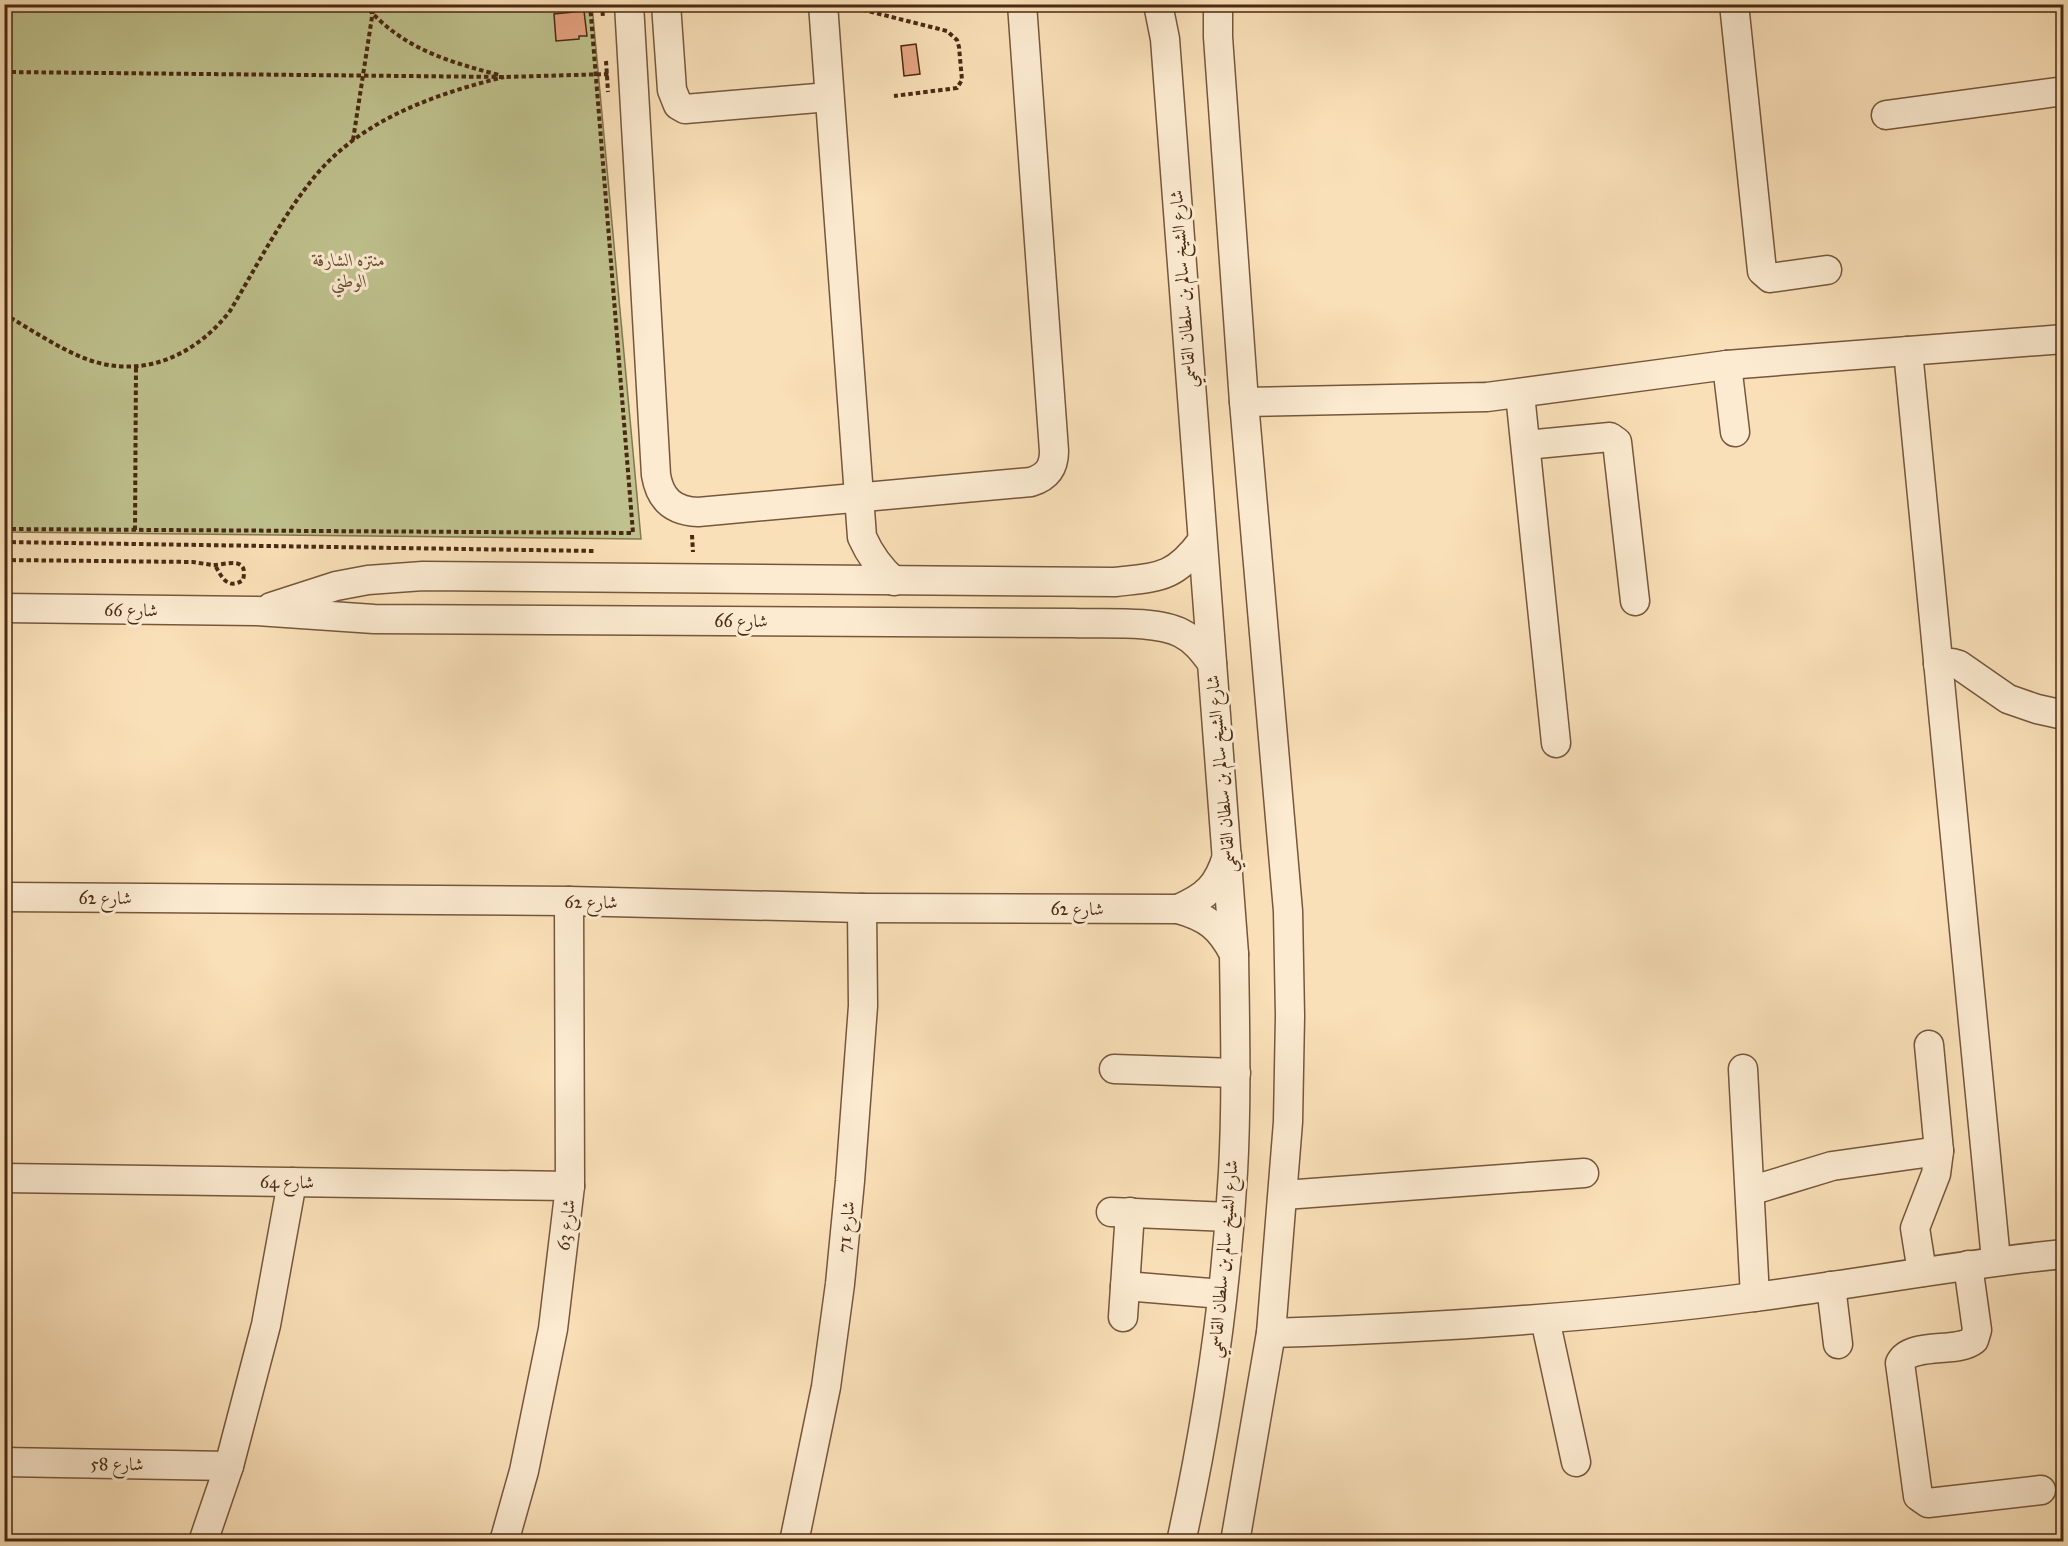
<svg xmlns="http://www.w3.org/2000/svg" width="2068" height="1546" font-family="'IM FELL Great Primer',Amiri,serif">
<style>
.green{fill:#bfc28e;stroke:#847650;stroke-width:1.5}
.building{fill:#e7a482;stroke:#4a2913;stroke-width:1.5}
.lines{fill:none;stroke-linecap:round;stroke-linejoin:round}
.minor-casing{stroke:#76573c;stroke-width:31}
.path{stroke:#4a2913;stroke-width:4;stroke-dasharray:4.5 3;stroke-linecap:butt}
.minor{stroke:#fcebd1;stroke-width:28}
.labels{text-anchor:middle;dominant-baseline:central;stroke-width:6;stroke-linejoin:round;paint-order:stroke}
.park-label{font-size:18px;font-style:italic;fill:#674f32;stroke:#fcebd1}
.street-label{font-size:18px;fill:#4a2913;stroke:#fcebd1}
</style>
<rect width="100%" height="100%" fill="#fae0b8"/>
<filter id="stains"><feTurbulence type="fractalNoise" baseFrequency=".00333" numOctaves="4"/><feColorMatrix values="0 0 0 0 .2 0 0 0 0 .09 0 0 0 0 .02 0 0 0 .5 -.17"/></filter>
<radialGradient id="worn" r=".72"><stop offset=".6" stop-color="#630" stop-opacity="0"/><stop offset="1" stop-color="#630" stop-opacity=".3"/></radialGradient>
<polygon class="green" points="5,5 592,5 641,539 5,532"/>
<g class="building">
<polygon points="584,11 587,36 579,36 579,39 556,41 554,14"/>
<polygon points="916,44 920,74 904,76 901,46"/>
</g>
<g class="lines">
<defs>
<g id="minor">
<path d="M 629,4 L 656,475 C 660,499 673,511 698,512 L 1031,482 C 1047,477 1054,468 1054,451 L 1022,4"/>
<polyline points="666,4 672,90 678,105 685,109 829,97"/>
<path d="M 823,4 L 862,537 C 870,555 879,568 894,581"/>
<path d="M 1158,4 L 1165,39 L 1234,954 C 1235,1027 1237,1099 1233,1172 C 1226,1296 1208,1420 1181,1542"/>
<polyline points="1218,4 1218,37 1244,402 1288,911 1290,1016 1288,1122 1271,1333 1235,1542"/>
<polyline points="1734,4 1762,271 1770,278 1827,270"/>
<polyline points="1886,115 2064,91"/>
<polyline points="1908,351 1996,1260"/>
<polyline points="1727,365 1735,432"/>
<polyline points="1520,394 1556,743"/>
<polyline points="1244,402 1487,397 1727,365 2064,339"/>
<polyline points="1526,445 1610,437 1617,442 1635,601"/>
<path d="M 271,607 L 336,586 L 368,580 L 423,576 L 1115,582 C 1158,577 1174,579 1202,541"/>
<path d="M 4,608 L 257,611 L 374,619 L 1073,623 C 1103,624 1156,620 1181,633 C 1195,640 1203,651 1212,663"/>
<polyline points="1938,664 1952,663 1959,665 2008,699 2037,709 2064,715"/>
<path d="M 4,897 L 569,901 L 862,908 L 1178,909 C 1207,917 1220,927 1234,954"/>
<path d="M 1178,909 C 1206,897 1218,886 1227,856"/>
<polyline points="1114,1069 1236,1073"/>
<polyline points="1743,1069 1755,1297"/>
<polyline points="4,1178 570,1186"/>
<polyline points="1750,1191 1832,1166 1939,1151"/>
<polyline points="1284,1195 1584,1173"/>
<polyline points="1111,1212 1229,1217"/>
<path d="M 1968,1265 L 1977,1330 L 1974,1340 C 1957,1354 1910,1341 1900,1363 L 1918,1496 L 1928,1503 L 2041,1490"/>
<polyline points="1922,1272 1915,1228 1936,1174 1939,1151 1929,1045"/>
<polyline points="1125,1286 1222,1294"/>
<polyline points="1831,1286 1838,1344"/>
<polyline points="1123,1317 1130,1212"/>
<polyline points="1545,1319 1576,1462"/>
<path d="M 1271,1333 C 1432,1328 1593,1318 1754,1297 C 1857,1284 1960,1264 2064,1254"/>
<polyline points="4,1462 229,1466"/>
<polyline points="203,1542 229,1466 266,1325 292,1182"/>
<polyline points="504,1542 524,1471 553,1329 570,1186 569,901"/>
<polyline points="794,1542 826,1387 840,1284 850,1181 863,1006 862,908"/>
</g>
</defs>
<use href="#minor" class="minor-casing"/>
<g class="path">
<path d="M 364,4 C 401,48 446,61 499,75"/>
<polyline points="602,4 603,18"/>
<polyline points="848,6 947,31 957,40 959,47 962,80 957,88 894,96"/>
<polyline points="606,61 608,92"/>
<polyline points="4,72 504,77 610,74"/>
<polyline points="353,140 374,4"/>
<path d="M 4,314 C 32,330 59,349 89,360 C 144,379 196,355 230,311 C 257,266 282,216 316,175 C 363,119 435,94 504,77"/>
<polyline points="4,529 633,533 590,4"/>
<polyline points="135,530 136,366"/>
<polyline points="692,535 693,552"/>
<polyline points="4,542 595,551"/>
<path d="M 4,560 L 193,562 C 199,563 206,564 213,565 C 226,565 249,555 243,580 C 228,590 222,578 215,565"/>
</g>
<use href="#minor" class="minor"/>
</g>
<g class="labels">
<g class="park-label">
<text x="349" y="260">منتزه الشارقة<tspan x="349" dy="21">الوطني</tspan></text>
</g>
<g class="street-label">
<text transform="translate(1183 289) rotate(-94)">شارع الشيخ سالم بن سلطان القاسمي</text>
<text transform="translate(131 610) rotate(1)">شارع 66</text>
<text x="741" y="621">شارع 66</text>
<text transform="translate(1221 774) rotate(-95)">شارع الشيخ سالم بن سلطان القاسمي</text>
<text x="105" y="898">شارع 62</text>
<text transform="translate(591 902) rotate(1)">شارع 62</text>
<text x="1077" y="909">شارع 62</text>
<text transform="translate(287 1182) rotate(1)">شارع 64</text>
<text transform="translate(566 1225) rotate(-83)">شارع 63</text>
<text transform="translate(846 1227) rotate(-84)">شارع 71</text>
<text transform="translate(1223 1259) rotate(-85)">شارع الشيخ سالم بن سلطان القاسمي</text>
<text transform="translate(117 1464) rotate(1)">شارع 58</text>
</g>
</g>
<rect width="2068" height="1546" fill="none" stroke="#fae0b8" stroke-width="24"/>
<rect x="6" y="6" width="2056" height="1534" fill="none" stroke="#4a2913" stroke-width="3"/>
<rect x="12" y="12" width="2044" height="1522" fill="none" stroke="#4a2913" stroke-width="1.5"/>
<rect width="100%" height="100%" filter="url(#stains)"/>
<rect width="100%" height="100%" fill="url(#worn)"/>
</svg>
